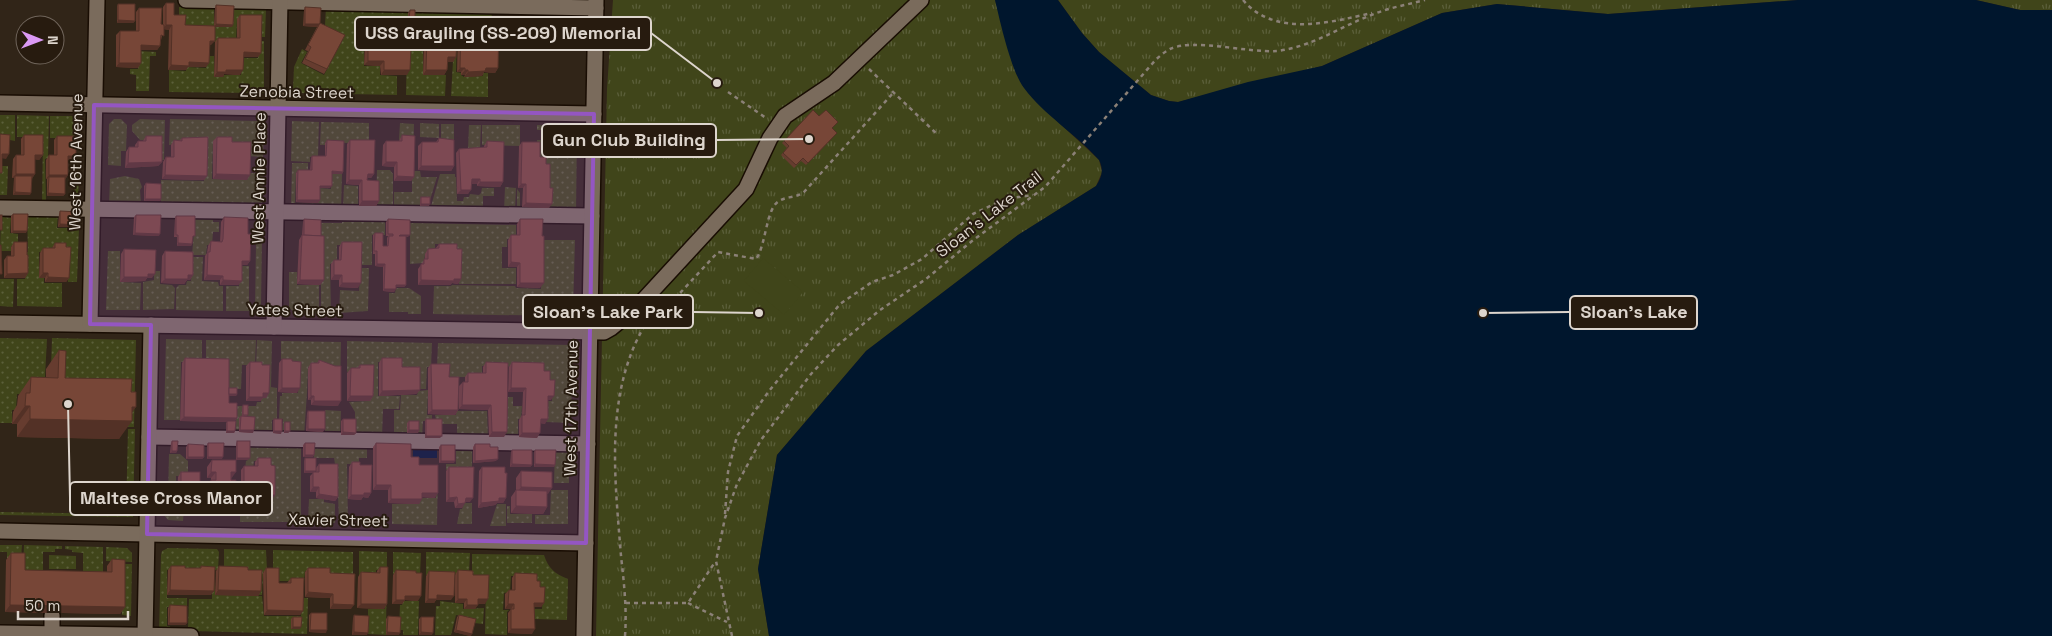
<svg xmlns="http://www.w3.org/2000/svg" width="2052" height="636" font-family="'Space Grotesk',sans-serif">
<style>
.grass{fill:url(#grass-dots)}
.park{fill:url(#park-tufts)}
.pitch{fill:#40451a}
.water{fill:#00162d}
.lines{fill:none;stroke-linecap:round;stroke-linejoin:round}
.minor-casing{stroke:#190d03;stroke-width:18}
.path{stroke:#8b8177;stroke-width:2.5;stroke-dasharray:4 4;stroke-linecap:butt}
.minor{stroke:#7a6b5c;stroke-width:15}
.wall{fill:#663c2f}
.shaded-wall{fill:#533126}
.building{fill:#774637;stroke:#533126}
.marked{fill:#9456c2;fill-opacity:0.2;stroke:#9456c2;stroke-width:4;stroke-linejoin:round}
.labels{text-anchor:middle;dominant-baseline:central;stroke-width:4;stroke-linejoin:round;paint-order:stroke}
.street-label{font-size:16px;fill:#ddd5cd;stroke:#271b0f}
.leader{fill:none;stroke:#ddd5cd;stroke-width:2}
.callout-dot{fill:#ddd5cd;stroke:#271b0f;stroke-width:2}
.callout{fill:#271b0f;stroke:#ddd5cd;stroke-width:2}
.callout-label{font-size:18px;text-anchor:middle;font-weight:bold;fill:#ddd5cd}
</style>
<defs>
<pattern id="grass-dots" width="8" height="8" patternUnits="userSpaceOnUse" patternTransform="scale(1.25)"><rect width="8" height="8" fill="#40451a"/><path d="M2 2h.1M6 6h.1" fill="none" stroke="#5b5f3a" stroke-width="1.8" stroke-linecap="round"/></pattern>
<pattern id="park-tufts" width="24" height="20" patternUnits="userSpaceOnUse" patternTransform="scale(1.25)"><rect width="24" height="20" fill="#40451a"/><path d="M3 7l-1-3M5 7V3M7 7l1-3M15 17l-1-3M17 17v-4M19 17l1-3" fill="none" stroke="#5b5f3a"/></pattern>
</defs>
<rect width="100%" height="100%" fill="#312518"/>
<g class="grass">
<polygon points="179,7 214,7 214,27 232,27 232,8 266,8 265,37 259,37 259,19 237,19 236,42 212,42 183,29 179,19"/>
<polygon points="326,7 408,8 408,22 414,21 414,10 492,11 491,26 457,28 456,72 461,73 461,75 464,77 483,76 483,73 488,73 488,97 451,96 454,44 446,40 423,40 423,75 446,75 445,96 406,95 407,37 376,37 376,42 364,42 364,66 380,66 380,75 397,76 397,95 297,93 293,89 294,67 302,49 307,52 301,63 324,75 343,39 320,25 325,25"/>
<polygon points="259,41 264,41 264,93 169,92 169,70 186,71 186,67 206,68 207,56 214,56 214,77 223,77 224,75 241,75 241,58 258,58"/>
<polygon points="138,51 156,52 156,56 150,56 149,91 136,91 136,75 130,74 130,69 138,69"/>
<polygon points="0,115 15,115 15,141 0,138"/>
<polygon points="17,115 49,116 48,158 45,159 46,200 74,200 75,170 79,171 78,206 42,205 43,137 17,137"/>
<path d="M 50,116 L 74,116 C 84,122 80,138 80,149 L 74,149 L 55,140 L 55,138 L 50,138 Z"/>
<polygon points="114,119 121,119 127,125 126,151 121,151 121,166 108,165 109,124"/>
<polygon points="140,119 165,120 164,160 161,160 161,141 140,140 132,131 132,125"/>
<polygon points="170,119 259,121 264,126 263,157 248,156 230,141 213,141 212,179 247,180 248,173 263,173 262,208 158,206 158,202 161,202 161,180 204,181 205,141 169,145"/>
<polygon points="292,121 319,122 318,157 310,157 310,162 291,161"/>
<polygon points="321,122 369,123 369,144 325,142 325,145 320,145"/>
<polygon points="400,123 414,124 413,171 420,171 421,177 437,177 427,210 394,209 394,192 412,192 412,171 399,139"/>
<polygon points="420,123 439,124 439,138 420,137"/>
<polygon points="441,124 454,124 454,155 441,142"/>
<polygon points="469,125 481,125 480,150 468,149"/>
<polygon points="482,125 520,125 520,146 482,145"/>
<polygon points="537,125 571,126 577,133 576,212 517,211 517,189 520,193 520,208 550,209 550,191 538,161 537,140 546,140 547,130 537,130"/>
<polygon points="292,163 308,163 308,172 296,172 295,203 318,203 319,188 331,189 331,174 342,174 341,210 291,208"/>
<polygon points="0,166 8,166 7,195 0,195"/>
<polygon points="377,170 390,170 393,174 393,209 343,208 344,185 358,186 358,206 376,206"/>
<polygon points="440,174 455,174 455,177 456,177 457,201 463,201 464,197 469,197 470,194 479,195 481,193 482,188 494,188 494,196 483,196 483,211 430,210"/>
<polygon points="125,176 139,179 142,187 140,190 141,204 109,204 110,179"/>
<polygon points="505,187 516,188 515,211 504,211"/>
<polygon points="27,212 58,213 57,228 79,228 77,282 68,282 68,251 63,248 52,247 51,253 39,252 39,278 44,278 44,283 62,283 62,307 17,306 17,279 25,279 24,252 28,252"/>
<polygon points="1,217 11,218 10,233 18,234 18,246 11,246 11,251 0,251"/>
<polygon points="195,219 213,219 213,222 219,222 219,232 213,232 212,245 207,245 206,255 192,255"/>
<polygon points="342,222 385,222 385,235 372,235 372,265 358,265 359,245 337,245 337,263 330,264 331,313 321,313 321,223 342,223"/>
<polygon points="410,223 516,225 516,239 507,239 507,247 502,247 502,268 516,268 516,284 459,284 459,253 450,244 435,244 435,252 425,254 424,263 410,264"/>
<polygon points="258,239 262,239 261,304 258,310 255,310 256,243"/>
<polygon points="542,240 575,240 573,312 568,316 433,314 434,286 451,286 452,285 515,286 516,288 541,289"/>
<polygon points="108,251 120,251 120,282 141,283 140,310 106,310"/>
<polygon points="192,257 203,257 202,281 218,282 219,286 223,286 223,311 176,310 176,288 179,285 186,285 187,281 191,281"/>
<polygon points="240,266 249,266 249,311 226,311 226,286 239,286"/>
<polygon points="360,268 369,268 368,311 339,313 340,290 359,291"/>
<polygon points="154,271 160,271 160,284 172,285 175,288 174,309 143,310 143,282 154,280"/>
<polygon points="289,272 297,272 297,285 319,285 319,313 295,313 289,308"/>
<polygon points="0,279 14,279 13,307 0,306"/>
<polygon points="396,288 409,288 421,296 421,314 408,314 408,312 389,312 389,293 395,293"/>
<polygon points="0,338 47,339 44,395 17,394 16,410 12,410 12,423 0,423"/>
<polygon points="52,338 136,340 134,427 125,427 54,395 51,368"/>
<polygon points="166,339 202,340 202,362 181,362 180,420 164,420"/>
<polygon points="206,340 256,340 255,365 242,365 241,389 227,389 206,362"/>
<polygon points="257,340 272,341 271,387 277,388 277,420 272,420 272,435 236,434 236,406 256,406 257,402 261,402 261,398 266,398 267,369 256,366"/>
<polygon points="281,341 341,342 340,392 315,367 308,367 307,393 298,393 298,366 290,365 290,359 281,359"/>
<polygon points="347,341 432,343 431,367 427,367 426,389 417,389 399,371 399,362 378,362 378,396 400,396 399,409 383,409 382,437 355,437 355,412 349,402 370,401 371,369 347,372"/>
<polygon points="438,343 573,345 571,423 546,422 546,401 552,401 552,384 541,375 541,367 482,366 482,377 459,377 459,381 447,381 437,367"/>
<polygon points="456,382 459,382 458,411 487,411 488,438 457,438 457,424 441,424 436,420 435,415 456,415"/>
<polygon points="428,390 427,415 432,415 432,421 423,421 422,438 394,438 394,410 400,410 401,395 417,395 418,391"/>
<polygon points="282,393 307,393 304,436 282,436 283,419 279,419 280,396 282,396"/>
<polygon points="506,397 513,397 513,406 522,406 521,419 518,419 518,437 505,437"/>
<polygon points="325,410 341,411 340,436 325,436"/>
<polygon points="128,429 135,429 133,517 0,515 0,512 126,514"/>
<polygon points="248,443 301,444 301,522 240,522 240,496 253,496 253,500 273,500 273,469 268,461 254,461 253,469 245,469 246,461 248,460"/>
<polygon points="314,445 367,446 367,458 359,458 359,464 347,464 348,523 339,523 337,465 335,464 334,458 314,458"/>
<polygon points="456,448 472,448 472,471 446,470 446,464 456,464"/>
<polygon points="555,450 569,450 569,483 554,483"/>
<polygon points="169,454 180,454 188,461 188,476 176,476 176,504 184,509 183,521 168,520 163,514 163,497 168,497"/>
<polygon points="436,471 438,471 437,525 392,524 392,504 419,504 420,498 436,498"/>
<polygon points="551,490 568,490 568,524 535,524 535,515 550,515"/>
<polygon points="309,499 324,499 324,502 335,504 335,523 308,522"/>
<polygon points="464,503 472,503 472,524 457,524 460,509 462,509"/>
<polygon points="497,504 506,504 506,526 490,526"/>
<polygon points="507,506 510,506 510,514 532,514 532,523 507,523"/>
<polygon points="0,545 22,545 21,558 7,558 7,552 0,552"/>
<polygon points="24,545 62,546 62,549 55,549 55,552 43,552 43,574 23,573"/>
<polygon points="65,546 103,547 103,575 83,575 83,553 72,552 72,550 65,549"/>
<polygon points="106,547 127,548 132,553 132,562 106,561"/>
<polygon points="168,548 217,549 219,552 218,570 167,570 167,598 187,598 187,607 167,607 167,626 170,626 170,633 159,633 161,555 162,551"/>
<polygon points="224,549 266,550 267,571 263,572 262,595 259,595 259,574 224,570"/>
<polygon points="273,550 353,552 353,577 328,577 328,572 305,571 304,581 277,581 273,572"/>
<polygon points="359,551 387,552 386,635 368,634 368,609 385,609 385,571 376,570 376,576 359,575"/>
<polygon points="393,552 421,553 420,575 393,574"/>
<polygon points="426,552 470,553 469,574 426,575"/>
<path d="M 472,554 L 544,555 C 548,568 555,574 568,579 L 567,620 L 534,619 L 532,609 L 542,609 L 543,591 L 537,590 L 534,576 L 511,576 L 510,592 L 504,593 L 503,610 L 509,610 L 507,612 L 507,635 L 485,634 L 486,579 L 472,578 Z"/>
<polygon points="49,555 76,556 76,569 49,569"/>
<polygon points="122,564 132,564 131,616 122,615"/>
<polygon points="212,571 215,572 215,595 262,596 264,616 301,616 302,598 308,598 307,634 193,631 188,629 189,599 212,599"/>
<polygon points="403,601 419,601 418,635 403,635 403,630 399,630 400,605 402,605"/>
<polygon points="440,601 463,604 463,609 484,608 483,624 474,623 475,619 456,615 451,635 435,635 436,606 440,606"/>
</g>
<g class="park">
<polygon points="613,0 995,0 1013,62 1023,86 1039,104 1099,160 1102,172 1096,186 1018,235 866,351 777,455 758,569 769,636 596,636 607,89"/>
<polygon points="1058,0 1798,0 1608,14 1497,4 1442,13 1322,66 1178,102 1169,101 1151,95 1099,52 1082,33"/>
<polygon points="1976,0 2052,0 2052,10 2020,10"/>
</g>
<polygon class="pitch" points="763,258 803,292 784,315 744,281"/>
<g class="water">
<path d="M 995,0 L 1058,0 L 1082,33 L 1099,52 L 1151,95 L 1169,101 L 1178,102 L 1248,82 L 1322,66 L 1442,13 L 1497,4 L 1608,14 L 1798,0 L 1976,0 L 2020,10 L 2052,10 L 2052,636 L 769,636 L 758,569 L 777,455 L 866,351 L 1018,235 L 1096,186 C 1102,177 1104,170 1099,160 C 1076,134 1044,115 1024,88 C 1011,71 1000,21 995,0 Z"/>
<rect x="413" y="447" width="24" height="11"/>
</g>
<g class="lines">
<defs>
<g id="minor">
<polyline points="186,0 596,8"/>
<polyline points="0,103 594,114"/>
<polyline points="0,208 592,216"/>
<polyline points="0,323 604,332 611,328 639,305 746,189 770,138 785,116 834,83 921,0"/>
<polyline points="90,324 97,0"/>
<polyline points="274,327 280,0"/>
<polyline points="149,437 588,444"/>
<polyline points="0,531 586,543"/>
<polyline points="0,633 191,636"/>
<polyline points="52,634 52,615"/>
<polyline points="145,636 151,325"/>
<polyline points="584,636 596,0"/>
</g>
</defs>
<use href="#minor" class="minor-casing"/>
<g class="path">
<path d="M 1243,0 C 1275,38 1331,22 1372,13"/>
<polyline points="869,69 937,134"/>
<polyline points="728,92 766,118"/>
<path d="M 645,325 L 657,318 L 718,252 L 756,259 C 766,246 766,208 779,201 C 787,196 796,198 804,192 L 894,92"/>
<polyline points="725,514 728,472 737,436 769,391 840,304 872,282 893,275 922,259 973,214 1005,199 1033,195"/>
<polyline points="626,603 688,603 715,562"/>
<polyline points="688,603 727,622"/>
<path d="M 625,636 C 627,609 624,583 621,556 C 615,479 604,394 645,325 L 643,319"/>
<path d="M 732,636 L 716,561 L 725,518 L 737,484 L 761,440 L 811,374 L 838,345 L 880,310 L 926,279 L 972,241 L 1045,187 L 1152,64 C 1157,58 1163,53 1170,49 C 1193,38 1248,53 1277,51 C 1311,47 1338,28 1369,16 C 1387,8 1406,5 1425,0"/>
</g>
<use href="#minor" class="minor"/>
</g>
<g class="wall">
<polygon points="166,3 174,15 185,25 214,26 215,8 216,5 232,27 215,27 211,45 210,45 209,63 206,67 188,67 186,70 168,70 169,30 164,29 161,40 160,46 157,50 141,50 141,63 138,68 116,67 116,35 120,31 136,31 136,12 139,8 161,24 163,25 163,7"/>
<polygon points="118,4 135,21 133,23 117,23 117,6"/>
<polygon points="305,7 320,23 327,69 324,74 302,63 308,51 305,50 317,27 303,26 304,10"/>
<polygon points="410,10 415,19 413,21 408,21 408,13"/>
<polygon points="240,15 261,53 258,57 243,57 240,75 224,74 223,77 214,77 215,42 218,38 237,38 237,19"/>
<polygon points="482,22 498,68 495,73 484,72 482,76 464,77 465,75 461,75 461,72 457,72 458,29 461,25 479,43 479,27"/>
<polygon points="427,36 449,40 456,57 453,62 448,62 447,70 444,75 423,75 424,40"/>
<polygon points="368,38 403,46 407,75 381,75 380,66 364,65 365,42"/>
<polygon points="832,128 835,135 806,165 801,161 794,168 781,155 787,148 782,143 784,141"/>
<polygon points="24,135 43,155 39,160 35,159 35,174 32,178 30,195 13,195 14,178 12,178 13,159 16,155 21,155 21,139"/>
<polygon points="402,135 414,177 411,181 394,181 394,167 382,166 383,145 386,141 399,141"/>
<polygon points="57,136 76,156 73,160 68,160 68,175 65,179 65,194 63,196 47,196 47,179 46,179 46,160 49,155 54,155 54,140"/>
<polygon points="146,136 162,162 158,166 125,168 126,152 129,147 135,147 135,145 138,141 143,141"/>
<polygon points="217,137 232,142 247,180 213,179 213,141"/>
<polygon points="182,138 207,176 204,180 162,179 163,162 166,157 171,157 171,145 174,140 180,140"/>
<polygon points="439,138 454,166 451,171 418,170 418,146 422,142 436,142"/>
<polygon points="327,140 343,172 342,174 332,174 330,188 320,188 320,200 318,203 296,202 296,173 298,170 310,170 311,158 312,156 325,156 325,143"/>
<polygon points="350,140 374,174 371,178 367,178 367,180 379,201 376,206 359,206 359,185 346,184 347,144"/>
<polygon points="487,141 503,182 500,187 477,186 477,184 471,184 468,194 457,194 456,153 459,149 484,147 484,146"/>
<polygon points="522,142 540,157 546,164 549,208 522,207 523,188 518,188 519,146"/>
<polygon points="146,183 161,199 160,201 144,201 144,186"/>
<polygon points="421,197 429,206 420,206 420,199"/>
<polygon points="60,211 79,225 77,227 58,227 59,214"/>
<polygon points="13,214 26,233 11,233 11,216"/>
<polygon points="136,215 159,236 133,235 134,217"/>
<polygon points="176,216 193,238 192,244 191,246 177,246 177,237 174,237 175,218"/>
<polygon points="224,217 248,234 250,261 247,265 242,265 242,281 238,285 220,285 220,280 204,280 205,256 207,253 208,246 211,241 220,242 221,222"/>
<polygon points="304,219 321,236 324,280 320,285 297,284 299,240 302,235 303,222"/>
<polygon points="388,219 408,237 406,237 406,285 404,287 396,287 394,292 383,291 383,267 375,266 375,254 373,254 373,235 375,233 383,246 387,246 387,238 388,236 386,236 386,222"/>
<polygon points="520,219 540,288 517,287 517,267 508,267 508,240 511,235 517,235 517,224"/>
<polygon points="14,242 27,255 28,273 25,278 4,278 4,260 7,256 11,256 11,247"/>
<polygon points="342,242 358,288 339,287 339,280 331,280 331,264 334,260 339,260 339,247"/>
<polygon points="55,243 69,278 66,282 45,282 45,278 39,278 40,253 43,248 52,248"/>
<polygon points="439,244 457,249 461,279 458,284 452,283 450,285 418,285 418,269 425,259 425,254 428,249 435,249"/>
<polygon points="124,249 152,278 147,278 145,281 120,282 121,254"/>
<polygon points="165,251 193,275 190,280 187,280 184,284 161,283 162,256"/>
<polygon points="59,350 65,378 132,412 119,439 17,437 17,424 12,424 13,412 17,405 18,396 31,377 46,377 46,369"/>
<polygon points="185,358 237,394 236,396 229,396 229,403 237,418 235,421 235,431 234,433 226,433 226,423 227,422 180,421 182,363"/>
<polygon points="382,358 402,367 420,390 416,394 379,396 379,363"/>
<polygon points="282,359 292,361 297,393 278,392 279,363"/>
<polygon points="319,360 338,406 311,405 311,400 308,400 308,368 311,363 317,363"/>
<polygon points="250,362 262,365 269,393 266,398 263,398 260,401 246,401 246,366"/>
<polygon points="486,362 504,437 489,437 488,410 459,409 459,386 463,382 465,382 465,377 468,373 483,373 483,367"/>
<polygon points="512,362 544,371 550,380 551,400 548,400 545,424 541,423 537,438 519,437 519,420 522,415 523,392 508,392 509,367"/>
<polygon points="431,364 449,377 458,410 455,415 428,414 428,368"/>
<polygon points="360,365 373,396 370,401 347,401 347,373 351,368 357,368"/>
<polygon points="243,405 247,416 253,433 239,432 239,418 241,416 242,416 242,408"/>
<polygon points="308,411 323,432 306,431 307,413"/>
<polygon points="274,419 281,434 273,433 273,421"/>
<polygon points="343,419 356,433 354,435 341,435 341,421"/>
<polygon points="426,419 440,438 425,438 425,421"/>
<polygon points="409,421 419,430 418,433 407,433 407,423"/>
<polygon points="285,422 290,431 288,433 284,433 284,424"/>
<polygon points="172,441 177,451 176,453 170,453 171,443"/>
<polygon points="237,441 248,460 236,460 236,444"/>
<polygon points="208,443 222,459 207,459 207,445"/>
<polygon points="305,443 314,455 313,457 303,457 303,445"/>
<polygon points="376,443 411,457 419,465 435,498 422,497 419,504 388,503 388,490 373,490 373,447"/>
<polygon points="188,444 204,457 202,459 186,459 186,447"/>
<polygon points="475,444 490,447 496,461 473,463 473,447"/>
<polygon points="441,445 454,463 439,463 439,447"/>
<polygon points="512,450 532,465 530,467 510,467 511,452"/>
<polygon points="535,450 555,465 554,467 534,467 534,452"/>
<polygon points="258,458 272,500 253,499 253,496 241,495 241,470 244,466 255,466 255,462"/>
<polygon points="305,458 315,472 316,472 316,468 319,464 338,497 335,501 316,498 316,492 310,492 310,476 313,473 304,473 304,461"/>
<polygon points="212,460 231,479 235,490 231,497 206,497 207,487 211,480 211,478 207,478 207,467"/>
<polygon points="352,462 360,465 371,493 368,498 363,497 361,500 348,499 349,467"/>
<polygon points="449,467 470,502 465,502 462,508 455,508 454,502 446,502 446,471"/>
<polygon points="482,467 506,498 503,503 497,503 495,505 478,508 479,471"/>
<polygon points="521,471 547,494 547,507 543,514 511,513 511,497 516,490 516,478"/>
<polygon points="181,472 197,503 177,503 178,477"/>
<polygon points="11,553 25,570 107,572 107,566 112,559 125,607 120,614 5,612 6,560"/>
<polygon points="171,566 185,568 200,568 201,566 211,595 167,595 168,570"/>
<polygon points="219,566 248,570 261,591 258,596 215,595 216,571"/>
<polygon points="380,567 387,604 384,609 357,608 358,577 361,572 377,573 377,571"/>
<polygon points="266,568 279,583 287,583 291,578 303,611 300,615 264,615 263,573"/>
<polygon points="308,568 330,573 351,609 330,609 330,598 305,597 305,572"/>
<polygon points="396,570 416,573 418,601 405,600 402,604 392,604 393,575"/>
<polygon points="458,570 473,575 485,604 478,604 475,609 464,609 464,603 455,603 455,575"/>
<polygon points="429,571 451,600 436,600 434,603 425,603 426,576"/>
<polygon points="515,573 537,581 540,587 544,603 541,607 534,607 532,634 508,633 508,613 511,609 505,609 505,594 509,590 512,590 512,578"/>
<polygon points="170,605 187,623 185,625 168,625 168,608"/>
<polygon points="311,613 326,633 309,632 309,615"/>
<polygon points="354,615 367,635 352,635 353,618"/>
<polygon points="459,615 471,636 454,632 457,617"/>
<polygon points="388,616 399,635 386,635 386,619"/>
<polygon points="293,617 300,629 291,629 291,619"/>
<polygon points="421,617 432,635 419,635 419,619"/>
</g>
<g class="shaded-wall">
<polygon points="409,18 415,19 413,21 408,21"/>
<polygon points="118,20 135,21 133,23 117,23"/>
<polygon points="216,24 233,25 232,27 214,27"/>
<polygon points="305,24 319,24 317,27 303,26"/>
<polygon points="166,25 172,25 169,30 162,29"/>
<polygon points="210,41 215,41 211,45 207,45"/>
<polygon points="141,45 160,46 157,50 138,50"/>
<polygon points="244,52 261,53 258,57 240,57"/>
<polygon points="448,57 456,57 453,62 445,62"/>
<polygon points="368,61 384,61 380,66 364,65"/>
<polygon points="189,62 209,63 206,67 188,67 186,70 168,70 171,65"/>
<polygon points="119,63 141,63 138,68 116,67"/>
<polygon points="460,68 465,68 461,72 457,72"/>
<polygon points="486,68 498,68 495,73 484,72 482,76 464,77 468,72"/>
<polygon points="226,70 243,70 240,75 224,74 223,77 214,77 217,72"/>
<polygon points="384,70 410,70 407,75 381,75"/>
<polygon points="426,70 447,70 444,75 423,75"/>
<polygon points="465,70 468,70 465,75 461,75"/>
<polygon points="2,154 9,154 6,159 0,158"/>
<polygon points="35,155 43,155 39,160 32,159"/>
<polygon points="68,156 76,156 73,160 65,160"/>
<polygon points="162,162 158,166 125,168 128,163"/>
<polygon points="386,162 397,162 394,167 382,166"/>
<polygon points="421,166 454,166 451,171 418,170"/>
<polygon points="332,171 343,172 342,174 331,174"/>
<polygon points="16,174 35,174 32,179 15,176 14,178 12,178"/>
<polygon points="216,174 250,175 247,180 213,179"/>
<polygon points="368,174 374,174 371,178 364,178"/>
<polygon points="49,175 68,175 65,180 49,177 47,179 46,179"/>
<polygon points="165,175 207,176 204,180 162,179"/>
<polygon points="397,176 414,177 411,181 394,181"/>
<polygon points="472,179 480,179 477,184 468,184"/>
<polygon points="349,180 362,180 359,185 346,184"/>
<polygon points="480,182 503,182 500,187 477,186"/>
<polygon points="521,184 526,184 523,188 518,188"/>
<polygon points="320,186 332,186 330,188 318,188"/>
<polygon points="461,190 471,190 468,194 457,194"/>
<polygon points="15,192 31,193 30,195 13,195"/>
<polygon points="48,193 65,194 63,196 47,196"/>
<polygon points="145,199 161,199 160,201 144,201"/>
<polygon points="297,200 320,200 318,203 296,202"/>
<polygon points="362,201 379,201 376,206 359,206"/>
<polygon points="526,203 552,204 549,208 522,207"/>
<polygon points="421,204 430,204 429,206 420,206"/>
<polygon points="60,224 79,225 77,227 58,227"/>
<polygon points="13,231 27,231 26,233 11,233"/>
<polygon points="135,233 160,234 159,236 133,235"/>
<polygon points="400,235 410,235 408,237 398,237"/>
<polygon points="178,243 192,244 191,246 177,246"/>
<polygon points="242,261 250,261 247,265 239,265"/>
<polygon points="511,262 520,263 517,267 508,267"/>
<polygon points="377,264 385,264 383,267 375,266"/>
<polygon points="28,273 25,278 4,278 7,274"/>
<polygon points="43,273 48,273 45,278 39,278"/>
<polygon points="148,274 155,274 152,278 147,278 145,281 120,282 124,277"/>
<polygon points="188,275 193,275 190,280 187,280 184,284 161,283 165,279"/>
<polygon points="207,275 223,276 220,280 204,280"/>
<polygon points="334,275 342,275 339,280 331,280"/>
<polygon points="48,277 69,278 66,282 45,282"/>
<polygon points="454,279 461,279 458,284 452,283 450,285 418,285 421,280"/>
<polygon points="223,280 242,281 238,285 220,285"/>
<polygon points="300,280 324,280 320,285 297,284"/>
<polygon points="342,283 361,283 358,288 339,287"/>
<polygon points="520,283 544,283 540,288 517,287"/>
<polygon points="396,285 406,285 404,287 394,287"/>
<polygon points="384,289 396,289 394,292 383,291"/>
<polygon points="282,388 300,388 297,393 278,392"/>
<polygon points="511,388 526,388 523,392 508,392"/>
<polygon points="420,390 416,394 379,396 382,391"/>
<polygon points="263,393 269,393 266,398 263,398 260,401 246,401 249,397"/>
<polygon points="229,394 237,394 236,396 227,396"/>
<polygon points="311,396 314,396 311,400 308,400"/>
<polygon points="350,396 373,396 370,401 347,401"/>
<polygon points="548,396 554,396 551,400 545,400"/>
<polygon points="314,401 341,401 338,406 311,405"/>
<polygon points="462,405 491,405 488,410 459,409"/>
<polygon points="25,406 30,406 17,424 12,424"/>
<polygon points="132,407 136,407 126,421 132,421 119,439 17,437 30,419"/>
<polygon points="432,410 458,410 455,415 428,414"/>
<polygon points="184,417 237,418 234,422 227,421 227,422 180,421"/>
<polygon points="541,419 548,419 545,424 538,423"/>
<polygon points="308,429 325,429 323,432 306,431"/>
<polygon points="240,430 254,430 253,433 239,432"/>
<polygon points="409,430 419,430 418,433 407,433"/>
<polygon points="227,431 235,431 234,433 226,433"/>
<polygon points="274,431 282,431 281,434 273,433"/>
<polygon points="285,431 290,431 288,433 284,433"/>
<polygon points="343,432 356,433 354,435 341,435"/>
<polygon points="492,432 507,432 504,437 489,437"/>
<polygon points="522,433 540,433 537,438 519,437"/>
<polygon points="426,436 442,436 440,438 425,438"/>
<polygon points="172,451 177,451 176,453 170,453"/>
<polygon points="305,455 314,455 313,457 303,457"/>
<polygon points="188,457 204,457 202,459 186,459"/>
<polygon points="208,457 223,457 222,459 207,459"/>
<polygon points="237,458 250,458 248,460 236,460"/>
<polygon points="498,459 496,461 473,463 475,461"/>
<polygon points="441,461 455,461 454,463 439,463"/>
<polygon points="512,464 532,465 530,467 510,467"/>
<polygon points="535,464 555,465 554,467 534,467"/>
<polygon points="305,471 316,471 314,473 313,472 313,473 304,473"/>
<polygon points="211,472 216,472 211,478 207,478"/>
<polygon points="231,472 236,472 231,479"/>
<polygon points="376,485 391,485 388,490 373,490"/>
<polygon points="313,487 319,487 316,492 310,492"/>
<polygon points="521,487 552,488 548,494 516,494"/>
<polygon points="211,490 235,490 231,497 206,497"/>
<polygon points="244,491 257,491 253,496 241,495"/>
<polygon points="364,493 371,493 368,498 363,497 361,500 348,499 351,495"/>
<polygon points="422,493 438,493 435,498 419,497"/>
<polygon points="319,494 338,497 335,501 316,498"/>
<polygon points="257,495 275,495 272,500 253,499"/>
<polygon points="457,497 454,502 446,502 449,498"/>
<polygon points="181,498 200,498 197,503 177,503"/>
<polygon points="466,498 473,498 470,502 463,502"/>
<polygon points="499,498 506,498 503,503 497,503 495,505 478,508 481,503"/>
<polygon points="391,499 422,499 419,504 388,503"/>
<polygon points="465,503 462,508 455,508 458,504"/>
<polygon points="516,506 547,507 543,514 511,513"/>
<polygon points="170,590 214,591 211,595 167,595"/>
<polygon points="218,590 261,591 258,596 215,595"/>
<polygon points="308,592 333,594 330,598 305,597"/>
<polygon points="437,595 454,596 451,600 436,600 434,603 425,603 428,599"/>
<polygon points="405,596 421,596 418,601 405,600 402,604 392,604 396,600"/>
<polygon points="458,599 467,599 464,603 455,603"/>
<polygon points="478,599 488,599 485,604 475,604"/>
<polygon points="534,603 544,603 541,607 531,607"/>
<polygon points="333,604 354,605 351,609 330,609"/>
<polygon points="361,604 387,604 384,609 357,608"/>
<polygon points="508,604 514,604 511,609 505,609"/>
<polygon points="10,605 125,607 120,614 5,612"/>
<polygon points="467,605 478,605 475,609 464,609"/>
<polygon points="267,610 303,611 300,615 264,615"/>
<polygon points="169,623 187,623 185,625 168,625"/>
<polygon points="293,627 301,627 300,629 291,629"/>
<polygon points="511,629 535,629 532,634 508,633"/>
<polygon points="310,630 327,630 326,633 309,632"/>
<polygon points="456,630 472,634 471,636 469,636 454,632"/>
<polygon points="354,632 368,633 367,635 352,635"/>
<polygon points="387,632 400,633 399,635 386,635"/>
<polygon points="421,632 433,633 432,635 419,635"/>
</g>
<g class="building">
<polygon points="166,3 174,3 174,15 186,15 185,25 215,26 215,41 210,41 209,63 189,62 189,66 171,65 172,25 166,25"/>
<polygon points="118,4 135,4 135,21 118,20"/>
<polygon points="216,5 234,6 233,25 216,24"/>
<polygon points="305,7 321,8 320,23 319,24 305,24"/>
<polygon points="139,8 162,8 161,24 164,25 164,36 161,35 160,46 141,45 141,63 119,63 120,31 139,31"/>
<polygon points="410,10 415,10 415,19 409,18"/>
<polygon points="240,15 262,15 261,53 244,52 243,70 226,70 226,72 217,72 218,38 240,38"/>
<polygon points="482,22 499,23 498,68 486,68 485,71 468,72 468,70 465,70 465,68 460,68 461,25 478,25 478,43 482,43"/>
<polygon points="320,23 345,35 327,69 305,59 311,47 308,45"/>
<polygon points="427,36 449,36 449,40 457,40 456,57 448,57 447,70 426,70"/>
<polygon points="368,38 403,39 403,46 411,46 410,70 384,70 384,61 368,61"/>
<polygon points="813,110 819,116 826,110 838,122 832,128 837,133 808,163 803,158 796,165 783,153 789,146 784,141"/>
<polygon points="0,134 10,135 9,154 2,154 2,173 0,173"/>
<polygon points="24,135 43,135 43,155 35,155 35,174 16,174 16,155 24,155"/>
<polygon points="402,135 415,136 414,177 397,176 397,162 386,162 386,141 402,141"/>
<polygon points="57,136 76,136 76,156 68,156 68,175 49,175 49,155 57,155"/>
<polygon points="146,136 162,136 162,162 128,163 129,147 138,147 138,141 146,141"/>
<polygon points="208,137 207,176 165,175 166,157 174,157 174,140 182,141 182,138"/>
<polygon points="217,137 232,137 232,142 251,142 250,175 216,174"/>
<polygon points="439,138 454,140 454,166 421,166 422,142 438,142"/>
<polygon points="327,140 344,141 343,172 332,171 332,186 320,186 320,200 297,200 298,170 312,170 312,156 326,156"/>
<polygon points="350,140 375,140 374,174 368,174 367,180 379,181 379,201 362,201 362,180 349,180"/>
<polygon points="487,141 504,142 503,182 480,182 480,179 472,179 471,190 461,190 459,149 487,147"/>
<polygon points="522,142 540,142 540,157 546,157 546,164 550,164 550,188 553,188 552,204 526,203 526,184 521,184"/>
<polygon points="15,176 32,176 31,193 15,192"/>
<polygon points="49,177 65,177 65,194 48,193"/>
<polygon points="146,183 161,184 161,199 145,199"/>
<rect x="421" y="197" width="9" height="7"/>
<polygon points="60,211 79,212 79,225 60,224"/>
<polygon points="13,214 28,214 27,231 13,231"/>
<rect x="0" y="215" width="2" height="15"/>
<polygon points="136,215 161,215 160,234 135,233"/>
<polygon points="176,216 195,216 195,236 193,236 192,244 178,243 178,235 176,235"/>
<polygon points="224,217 248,218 248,234 251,234 250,261 242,261 242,281 223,280 223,276 207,275 208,252 210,252 211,241 222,242 223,239"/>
<polygon points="304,219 321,220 321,236 304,235"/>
<polygon points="388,219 410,220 410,235 400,235 399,236 406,236 406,285 396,285 396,289 384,289 385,264 377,264 377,251 374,251 375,233 383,233 383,246 388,246 389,236 393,236 393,234 388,234"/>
<polygon points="520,219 543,219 542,236 544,236 544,283 520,283 520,263 511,262 511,235 520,235"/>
<polygon points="302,235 324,236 324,280 300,280"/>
<polygon points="14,242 27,242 27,255 28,255 28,273 7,274 7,256 14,256"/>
<polygon points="342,242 362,242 361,283 342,283 342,275 334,275 334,260 341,260"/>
<polygon points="55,243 66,243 66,247 71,247 69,278 48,277 48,273 43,273 43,248 55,248"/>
<polygon points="439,244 457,244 457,249 462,249 461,279 454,279 454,281 421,280 421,264 424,264 424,259 428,259 428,249 439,248"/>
<polygon points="0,245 1,245 2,274 0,274"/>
<polygon points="124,249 156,250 155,274 148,274 148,277 124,277"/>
<polygon points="165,251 193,252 193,275 188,275 188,279 165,279"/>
<polygon points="59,350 66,351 65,378 132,379 131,392 136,392 136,407 132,407 132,421 30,419 30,406 25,406 26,393 30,393 31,377 58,378"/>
<polygon points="185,358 229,359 229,403 237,403 237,418 184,417"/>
<polygon points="382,358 402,358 402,367 420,367 420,390 382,391"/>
<polygon points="282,359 292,359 292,361 301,362 300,388 282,388"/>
<polygon points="319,360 335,366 341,366 341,401 314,401 314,396 311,396 311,363 319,363"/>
<polygon points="250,362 262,362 262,365 270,365 269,393 263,393 263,397 249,397"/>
<polygon points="486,362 508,363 507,432 492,432 491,405 462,405 463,382 468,382 468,373 486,373"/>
<polygon points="512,362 544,363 544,371 550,371 550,380 555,380 554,396 548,396 548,419 541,419 540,433 522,433 522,415 525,415 526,388 511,388"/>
<polygon points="431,364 450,364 449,377 459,377 458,410 432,410"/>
<polygon points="360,365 374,365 373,396 350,396 351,368 360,368"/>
<rect x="229" y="388" width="8" height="6"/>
<rect x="243" y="405" width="5" height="10"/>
<rect x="308" y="411" width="17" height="18"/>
<polygon points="241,416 255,417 254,430 240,430"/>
<rect x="274" y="419" width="8" height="12"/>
<polygon points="343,419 356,419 356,433 343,432"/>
<rect x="426" y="419" width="16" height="17"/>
<polygon points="227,421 236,421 235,431 227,431"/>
<rect x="409" y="421" width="10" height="9"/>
<rect x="285" y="422" width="5" height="9"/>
<polygon points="172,441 178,441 177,451 172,451"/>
<rect x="237" y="441" width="13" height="17"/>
<polygon points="208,443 224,443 223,457 208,457"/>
<polygon points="305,443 315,443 314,455 305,455"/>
<polygon points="376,443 411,444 411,457 419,457 419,465 438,465 438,493 422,493 422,499 391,499 391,485 376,485"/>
<polygon points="188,444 204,445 204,457 188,457"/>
<polygon points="475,444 490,444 490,447 498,447 498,459 475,461"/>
<rect x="441" y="445" width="14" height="16"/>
<polygon points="512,450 532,450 532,465 512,464"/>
<polygon points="535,450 556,450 555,465 535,464"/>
<polygon points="258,458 271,458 271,465 275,466 275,495 257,495 257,491 244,491 244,466 258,466"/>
<rect x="305" y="458" width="11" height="13"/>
<polygon points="212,460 236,460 236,472 231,472 231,480 236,480 235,490 211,490 211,480 216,480 216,472 211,472"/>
<polygon points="352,462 360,462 360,465 372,465 371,493 364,493 364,495 351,495"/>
<polygon points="319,464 338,464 338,497 319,494 319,487 313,487 313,472 319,472"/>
<polygon points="449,467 474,467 473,498 466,498 465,503 458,504 457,497 449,498"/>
<polygon points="482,467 505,467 505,473 507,473 506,498 499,498 499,501 481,503"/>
<polygon points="521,471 552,472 552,488 521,487"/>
<rect x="181" y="472" width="19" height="26"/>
<polygon points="516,490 547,491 547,507 516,506"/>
<polygon points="11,553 25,553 25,570 112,572 112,559 125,560 125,607 10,605"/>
<polygon points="171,566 185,566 185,568 201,568 201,566 215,567 214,591 170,590"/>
<polygon points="219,566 248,567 248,570 262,570 261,591 218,590"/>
<polygon points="380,567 388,567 387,604 361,604 361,572 380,573"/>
<polygon points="266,568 279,568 279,583 291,583 291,578 304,578 303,611 267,610"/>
<polygon points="308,568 330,568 330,573 355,574 354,605 333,604 333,594 308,592"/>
<polygon points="396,570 416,571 416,573 422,573 421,596 405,596 405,600 396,600"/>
<polygon points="458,570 473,571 473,575 489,575 488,599 478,599 478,605 467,605 467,599 458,599"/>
<polygon points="429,571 455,572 454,596 437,595 437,599 428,599"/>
<polygon points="515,573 537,574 537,581 540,581 540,587 545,587 544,603 534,603 535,629 511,629 511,609 514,609 514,604 508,604 509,590 515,590"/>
<polygon points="170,605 187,606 187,623 169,623"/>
<polygon points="311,613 327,613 327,630 310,630"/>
<polygon points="354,615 369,616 368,633 354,632"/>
<polygon points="459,615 476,619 472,634 456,630"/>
<polygon points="388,616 401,617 400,633 387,632"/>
<polygon points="293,617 302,617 301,627 293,627"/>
<polygon points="421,617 434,617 433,633 421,632"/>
</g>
<path class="marked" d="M 94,105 L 594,114 L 586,543 L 147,534 L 151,325 L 90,324 Z"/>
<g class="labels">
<g class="street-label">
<text transform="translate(297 92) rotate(1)">Zenobia Street</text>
<text transform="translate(76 162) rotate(-89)">West 16th Avenue</text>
<text transform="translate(259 178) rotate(-89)">West Annie Place</text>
<text transform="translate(989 214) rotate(-38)">Sloan's Lake Trail</text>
<text transform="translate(295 310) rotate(1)">Yates Street</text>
<text transform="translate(571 408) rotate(-89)">West 17th Avenue</text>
<text transform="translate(338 520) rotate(1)">Xavier Street</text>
</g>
</g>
<path class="leader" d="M717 83L651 33M809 139L716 140M759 313L693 312M1483 313L1570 312M68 404L70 498"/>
<g class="callout-dot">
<circle cx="717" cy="83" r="5"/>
<circle cx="809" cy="139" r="5"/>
<circle cx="759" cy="313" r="5"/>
<circle cx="1483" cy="313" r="5"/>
<circle cx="68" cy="404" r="5"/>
</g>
<g class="callout">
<rect x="355" y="17" width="296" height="33" rx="5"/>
<rect x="542" y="124" width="174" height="33" rx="5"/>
<rect x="523" y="295" width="170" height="33" rx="5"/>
<rect x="1570" y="296" width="127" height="33" rx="5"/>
<rect x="70" y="482" width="202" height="33" rx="5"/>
</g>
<g class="callout-label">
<text x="503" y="39">USS Grayling (SS-209) Memorial</text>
<text x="629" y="146">Gun Club Building</text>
<text x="608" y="318">Sloan's Lake Park</text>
<text x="1634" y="318">Sloan's Lake</text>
<text x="171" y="504">Maltese Cross Manor</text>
</g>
<g transform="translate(40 40) rotate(91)"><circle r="24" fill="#271b0f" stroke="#70655b"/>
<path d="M0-4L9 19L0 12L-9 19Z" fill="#db99f5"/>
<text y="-8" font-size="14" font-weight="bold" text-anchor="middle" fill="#ddd5cd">N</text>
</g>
<path d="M18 611v8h110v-8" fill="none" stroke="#ddd5cd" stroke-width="2.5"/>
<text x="25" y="611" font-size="15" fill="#ddd5cd" stroke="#271b0f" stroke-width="4" paint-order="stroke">50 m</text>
</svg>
